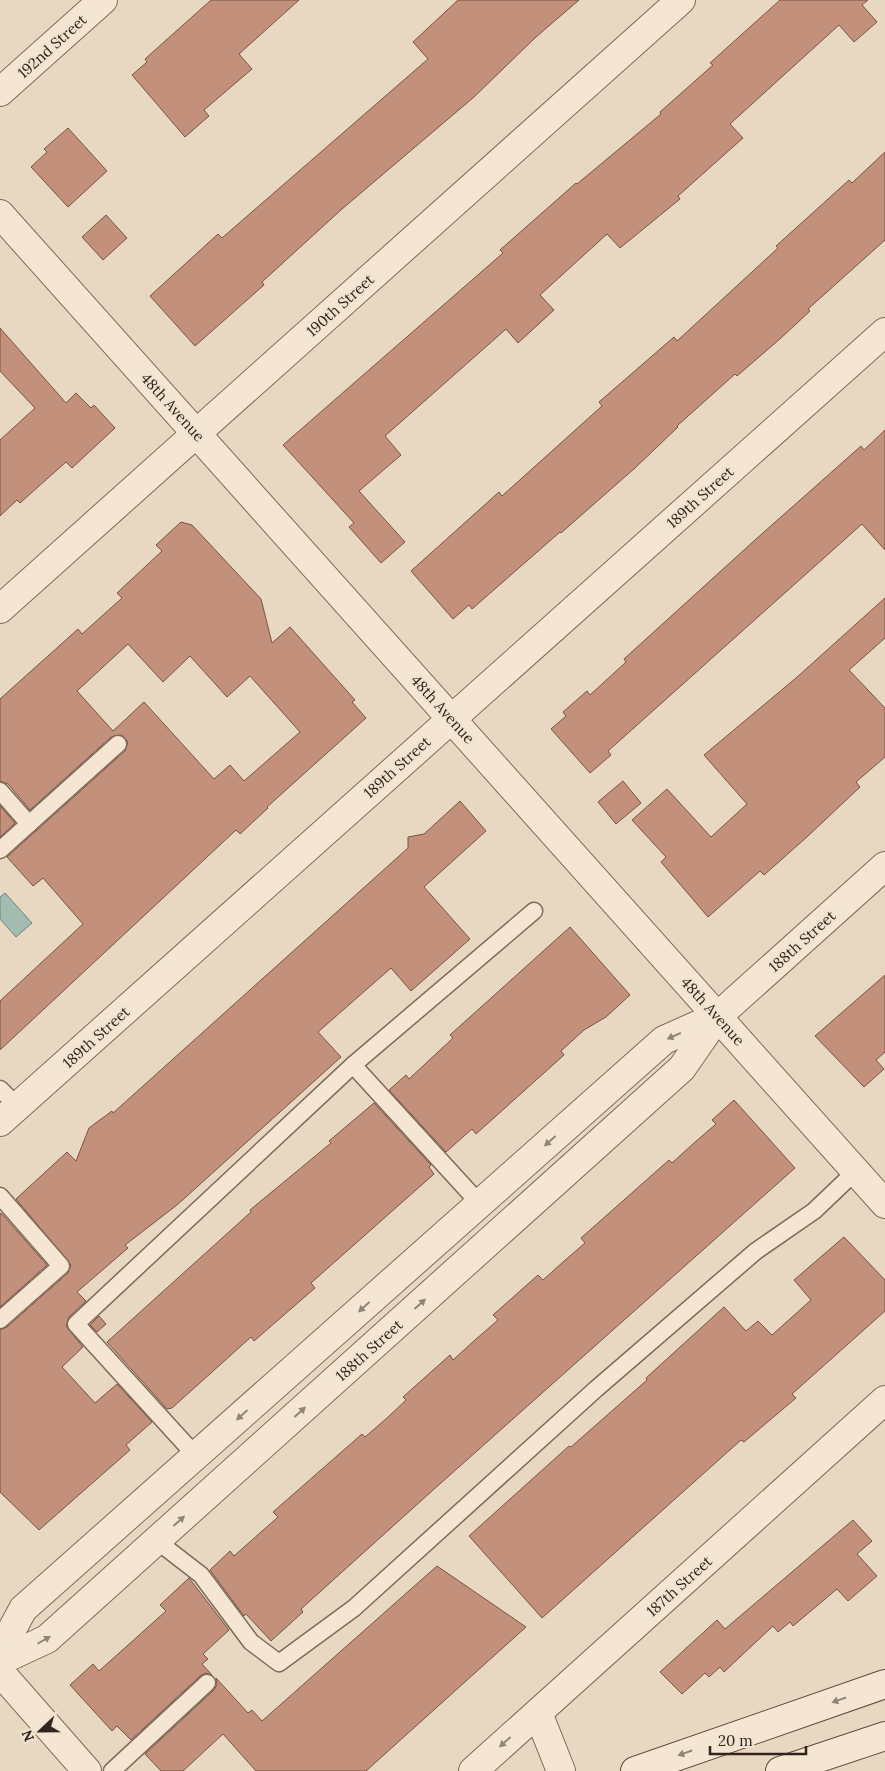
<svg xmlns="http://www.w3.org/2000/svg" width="885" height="1771" font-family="Lora,serif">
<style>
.water{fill:#a3bbb1;stroke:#6c877d}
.building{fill:#c2907b;stroke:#7b5343;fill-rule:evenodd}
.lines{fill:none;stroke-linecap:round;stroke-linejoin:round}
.service-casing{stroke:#7f6a5b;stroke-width:19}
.minor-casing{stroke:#7f6a5b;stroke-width:30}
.tertiary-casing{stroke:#7f6a5b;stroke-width:30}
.secondary-casing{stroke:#614b3e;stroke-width:30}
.service{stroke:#f4e6d3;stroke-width:16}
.minor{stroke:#f4e6d3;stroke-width:28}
.tertiary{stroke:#f4e6d3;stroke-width:28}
.secondary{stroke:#f4e6d3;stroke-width:28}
.oneway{fill:#928578}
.labels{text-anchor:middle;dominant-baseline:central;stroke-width:4.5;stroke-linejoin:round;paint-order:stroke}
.street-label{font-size:15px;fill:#31241d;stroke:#f0e3d0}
</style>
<rect width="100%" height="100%" fill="#e8d8c1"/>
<polygon class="water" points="5,893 32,923 16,937 0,919 0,897"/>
<g class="building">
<polygon points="211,0 299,0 239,54 252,69 204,110 209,116 185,137 132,75 147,62 145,59"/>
<polygon points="458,0 579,0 536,37 474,97 342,209 262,282 264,285 195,346 150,296 218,234 222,238 428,59 413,42"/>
<polygon points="780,0 868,0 862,5 877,22 854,42 839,25 730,124 743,138 678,196 680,199 620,248 607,234 540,295 554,310 518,343 506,329 385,436 401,455 359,491 405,542 381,563 349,527 354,523 283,445 503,253 500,250 576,183 577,184 661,114 660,112 713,65 710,63"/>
<polygon points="68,128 107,171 68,207 31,167 47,152 44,149"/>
<polygon points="885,152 885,240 808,309 810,311 781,338 737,376 735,374 677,426 678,427 635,468 561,533 560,532 472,609 469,605 453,619 411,571 499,492 502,496 602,406 599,402 674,337 677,341 778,248 776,246 806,219 849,180 852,183"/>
<polygon points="106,215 127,238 103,260 82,237"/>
<polygon points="0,328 66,403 76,393 91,408 94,405 115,428 72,468 66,462 20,503 17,500 0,516 0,440 35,408 0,371"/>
<polygon points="885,430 885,550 862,524 608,751 611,755 590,773 551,729 566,716 563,712 587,691 590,695 626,662 624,659 755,540 861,446 864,450"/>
<path d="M 181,522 L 192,525 L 261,599 L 272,643 L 290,627 L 355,700 L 352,702 L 366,718 L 267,807 L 268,808 L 240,834 L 236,830 L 0,1050 L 0,1001 L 83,924 L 43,878 L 33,886 L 7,857 L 125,751 L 128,742 L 122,735 L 111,737 L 30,810 L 8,784 L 0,781 L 0,699 L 78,629 L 82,634 L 122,598 L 117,593 L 162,551 L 156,545 ZM 128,644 L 163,682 L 190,656 L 227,697 L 250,676 L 300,732 L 244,781 L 230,765 L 214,779 L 144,702 L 113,731 L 77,691 Z"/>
<polygon points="885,598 885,638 849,670 885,708 885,757 856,782 860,787 808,836 764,875 760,871 708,917 661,862 666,857 632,820 667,789 711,837 747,804 704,755 796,678"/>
<polygon points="623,781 641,803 616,824 598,802"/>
<polygon points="460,801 486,831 424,887 470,939 411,991 391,968 318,1032 341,1057 177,1205 125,1245 128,1248 77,1292 86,1301 69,1317 66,1326 83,1347 62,1367 95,1403 117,1384 152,1422 126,1445 130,1450 39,1530 0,1492 0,1330 7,1327 68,1273 71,1265 16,1199 67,1152 76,1161 89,1128 112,1111 113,1113 408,848 408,837 424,834"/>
<polygon points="0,806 15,823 0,837"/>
<polygon points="570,927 630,995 606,1017 584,1030 561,1051 564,1055 476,1134 472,1129 446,1152 389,1090 406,1075 409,1079 453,1038 450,1035"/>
<polygon points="885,975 885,1052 876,1060 884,1069 864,1087 815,1036"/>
<polygon points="734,1100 795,1168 432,1491 301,1609 303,1612 271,1641 246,1614 244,1616 210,1570 230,1551 234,1556 278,1517 273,1512 362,1434 365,1437 387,1418 406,1400 403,1397 450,1355 453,1360 475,1340 498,1320 493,1315 538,1275 543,1280 563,1262 585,1243 581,1238 669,1160 672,1163 694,1143 716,1124 712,1120"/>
<polygon points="374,1103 431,1165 429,1167 434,1174 311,1283 315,1288 254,1341 251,1337 172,1408 167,1409 107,1342 251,1212 250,1210 331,1143 329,1141"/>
<polygon points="1,1213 47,1265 0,1307 0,1214"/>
<polygon points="844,1237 885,1280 885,1311 792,1394 796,1398 744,1442 741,1440 542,1618 469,1536 569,1446 571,1447 647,1380 646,1378 724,1307 746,1331 758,1321 772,1335 811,1300 794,1280"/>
<polygon points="99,1316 106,1324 97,1332 90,1325"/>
<polygon points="853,1520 872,1541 857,1554 877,1576 848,1601 837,1589 793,1626 790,1622 778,1632 773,1626 724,1672 720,1667 709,1677 705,1673 682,1694 660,1672 717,1620 725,1629"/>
<polygon points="437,1566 526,1627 366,1771 256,1771 223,1734 183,1771 161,1771 145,1754 214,1690 217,1685 216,1678 248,1713 252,1710 262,1721"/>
<polygon points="189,1578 229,1630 203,1654 208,1659 202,1664 212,1675 205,1673 200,1676 131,1740 117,1726 112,1731 70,1685 93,1664 99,1671 166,1611 160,1605"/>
</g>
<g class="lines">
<defs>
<g id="service">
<polyline points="0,791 29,824"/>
<polyline points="0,850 118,744"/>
<polyline points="353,1065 480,1204"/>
<polyline points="0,1089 18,1107"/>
<polyline points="0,1196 61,1266 0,1320"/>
<polyline points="196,1456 76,1324 353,1065 534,911"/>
<polyline points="157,1541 201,1575 251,1642 279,1663 354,1608 596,1389 756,1251 814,1211 856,1171"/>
<polyline points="112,1771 207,1683"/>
</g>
<g id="minor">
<polyline points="0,92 103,0"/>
<polyline points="0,214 885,1204"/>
<polyline points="0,609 681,0"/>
<polyline points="0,1122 885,332"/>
<polyline points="0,1672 87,1771"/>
<polyline points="538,1713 561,1771"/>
<polyline points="473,1771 885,1400"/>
</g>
<g id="tertiary">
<polyline points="0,1652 23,1609 664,1040 718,1016"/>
<polyline points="0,1661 47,1639 682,1068 718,1016 885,866"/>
</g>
<g id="secondary">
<polyline points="635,1771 885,1684"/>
<polyline points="780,1771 885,1736"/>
</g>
</defs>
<use href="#service" class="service-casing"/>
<use href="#minor" class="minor-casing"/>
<use href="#tertiary" class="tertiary-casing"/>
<use href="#secondary" class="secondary-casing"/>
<use href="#service" class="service"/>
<use href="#minor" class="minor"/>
<use href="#tertiary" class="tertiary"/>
<use href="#secondary" class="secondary"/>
</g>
<defs><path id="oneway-solid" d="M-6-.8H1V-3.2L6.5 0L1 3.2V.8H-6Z" transform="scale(1.25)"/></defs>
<g class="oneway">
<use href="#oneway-solid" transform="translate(674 1036) rotate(156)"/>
<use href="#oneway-solid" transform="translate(550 1141) rotate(138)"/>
<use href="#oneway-solid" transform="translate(420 1304) rotate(-42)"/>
<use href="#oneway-solid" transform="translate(364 1307) rotate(138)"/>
<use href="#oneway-solid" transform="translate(300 1412) rotate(-42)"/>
<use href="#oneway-solid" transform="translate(242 1415) rotate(138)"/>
<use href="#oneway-solid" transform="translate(179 1521) rotate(-42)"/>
<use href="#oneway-solid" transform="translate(44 1640) rotate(-30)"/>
<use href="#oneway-solid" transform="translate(839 1700) rotate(161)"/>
<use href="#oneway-solid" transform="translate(505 1742) rotate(138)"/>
<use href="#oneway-solid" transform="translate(685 1753) rotate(161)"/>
</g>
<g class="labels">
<g class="street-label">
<text transform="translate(52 46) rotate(-42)">192nd Street</text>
<text transform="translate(340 305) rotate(-42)">190th Street</text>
<text transform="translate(173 407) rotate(48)">48th Avenue</text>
<text transform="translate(700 497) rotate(-42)">189th Street</text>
<text transform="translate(443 709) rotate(48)">48th Avenue</text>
<text transform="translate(397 767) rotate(-42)">189th Street</text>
<text transform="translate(802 941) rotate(-42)">188th Street</text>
<text transform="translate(713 1011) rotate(48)">48th Avenue</text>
<text transform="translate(96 1037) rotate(-42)">189th Street</text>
<text transform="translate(369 1350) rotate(-42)">188th Street</text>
<text transform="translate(679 1586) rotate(-42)">187th Street</text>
</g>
</g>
<g transform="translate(40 1731) rotate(248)" stroke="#f0e3d0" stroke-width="4" paint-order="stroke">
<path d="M0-4L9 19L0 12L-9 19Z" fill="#31241d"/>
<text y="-8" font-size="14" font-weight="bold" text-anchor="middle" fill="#31241d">N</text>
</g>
<path d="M710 1746v8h96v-8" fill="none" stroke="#31241d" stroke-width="2.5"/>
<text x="718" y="1746" font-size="15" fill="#31241d" stroke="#f0e3d0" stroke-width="4" paint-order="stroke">20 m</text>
</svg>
